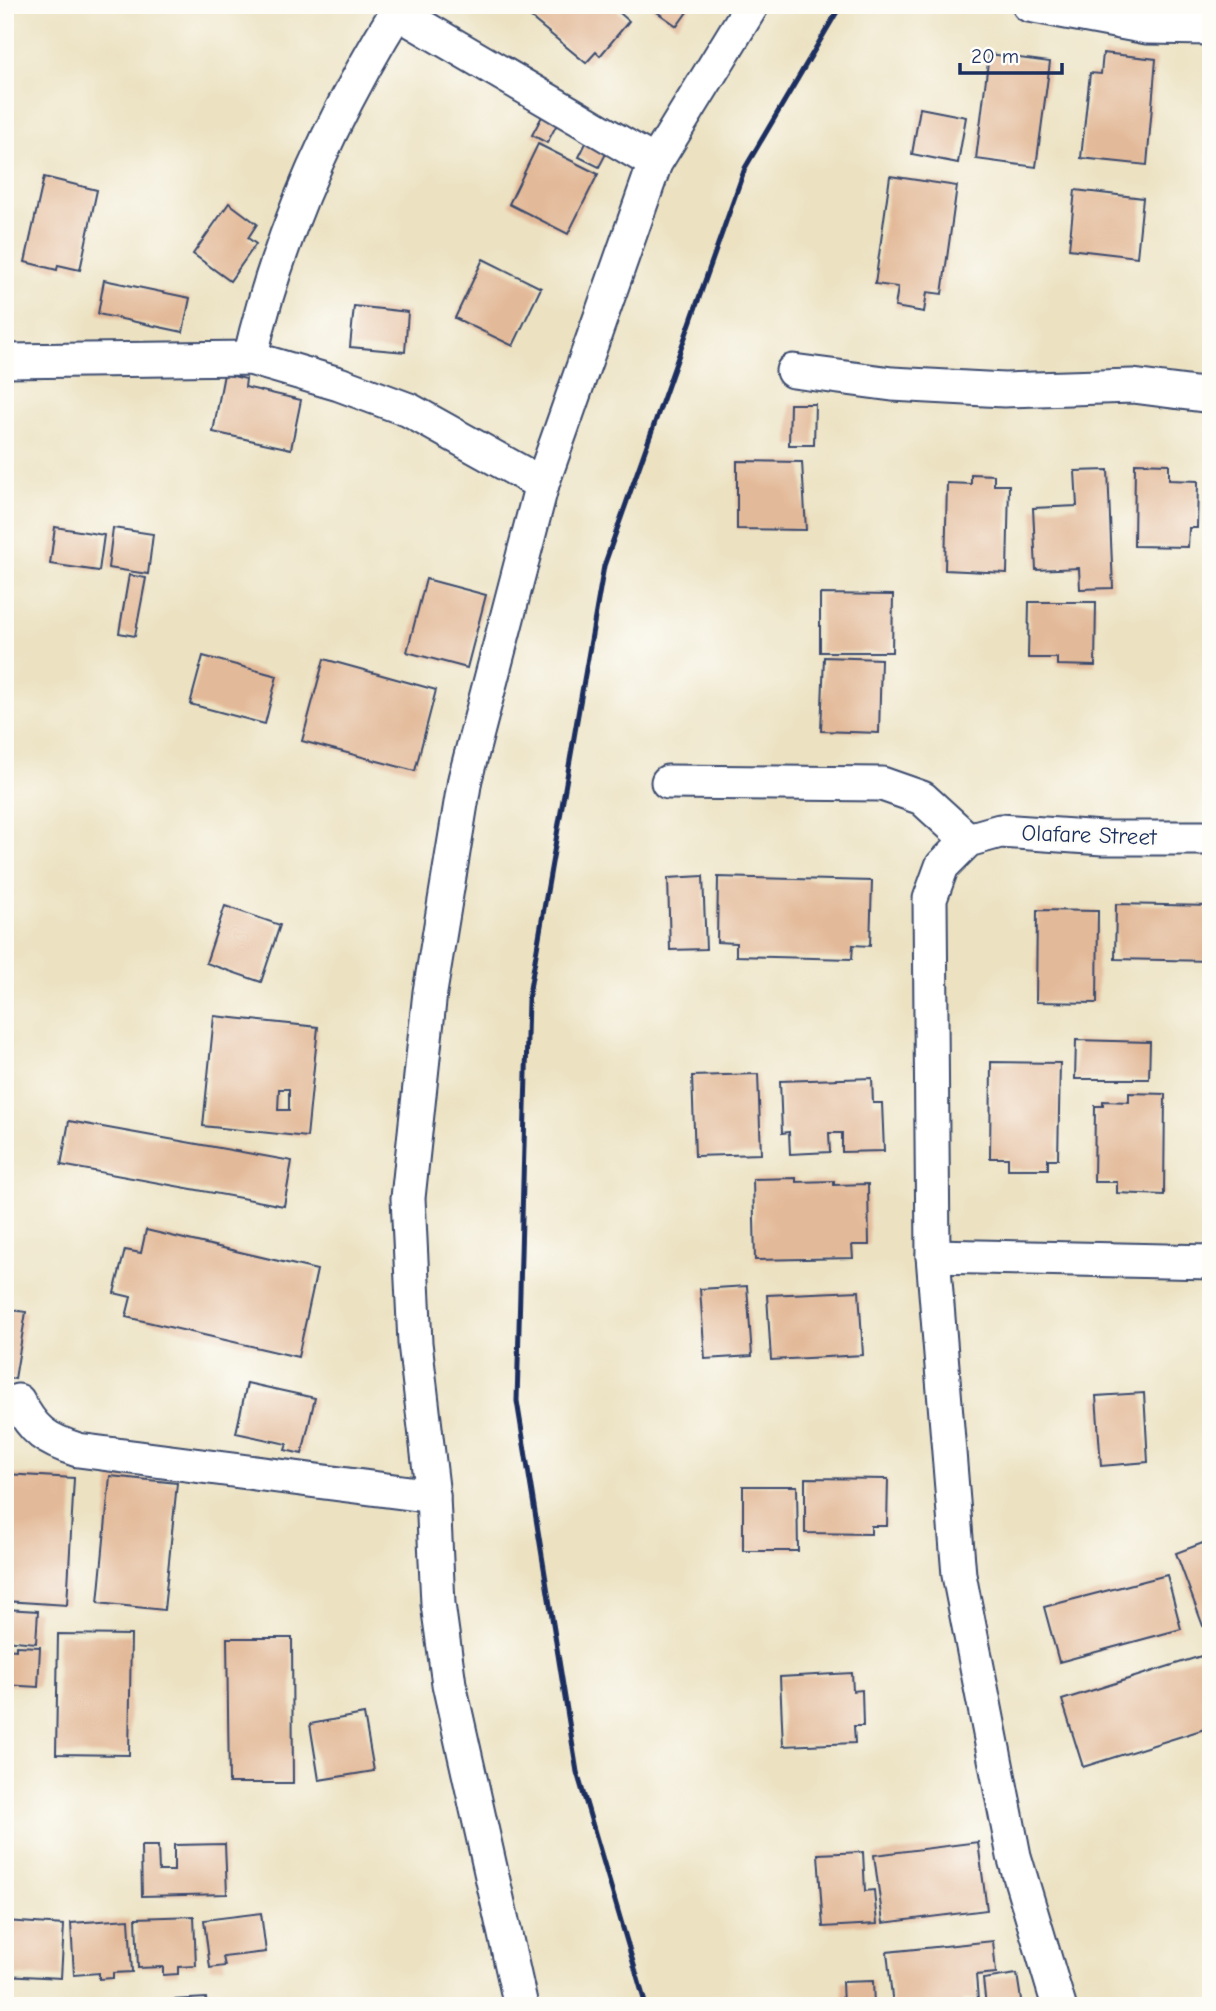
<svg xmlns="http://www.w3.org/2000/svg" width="1216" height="2011" font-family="'Comic Neue',sans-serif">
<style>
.building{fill:#e3ba99;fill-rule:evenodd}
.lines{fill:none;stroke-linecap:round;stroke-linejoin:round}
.street-casing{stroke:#3a4a6d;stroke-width:37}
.street{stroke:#fff;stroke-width:33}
.rail{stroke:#1b2f5e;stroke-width:5}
.labels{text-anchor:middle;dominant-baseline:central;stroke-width:5;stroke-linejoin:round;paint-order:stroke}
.street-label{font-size:23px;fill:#1b2f5e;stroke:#fdfcf7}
</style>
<rect width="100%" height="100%" fill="#fdfcf7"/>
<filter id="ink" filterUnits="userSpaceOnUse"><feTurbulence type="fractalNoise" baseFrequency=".0143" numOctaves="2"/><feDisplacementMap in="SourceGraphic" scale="14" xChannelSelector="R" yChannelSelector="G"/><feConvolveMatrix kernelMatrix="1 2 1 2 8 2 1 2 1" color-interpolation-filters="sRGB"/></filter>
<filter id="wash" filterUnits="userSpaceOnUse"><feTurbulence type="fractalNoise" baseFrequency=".00686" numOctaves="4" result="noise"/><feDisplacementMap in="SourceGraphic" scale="28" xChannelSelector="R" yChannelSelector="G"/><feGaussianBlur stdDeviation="1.57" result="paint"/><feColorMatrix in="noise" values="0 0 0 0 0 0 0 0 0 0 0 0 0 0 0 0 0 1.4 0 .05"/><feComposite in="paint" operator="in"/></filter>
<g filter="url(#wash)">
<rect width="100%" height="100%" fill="#ece2c2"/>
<g id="blocks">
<g class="building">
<polygon points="529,5 611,5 629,21 600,56 596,52 586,63 524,12"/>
<polygon points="647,5 692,5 677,26"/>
<polygon points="1103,53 1156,59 1147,165 1081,158 1090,73 1101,74"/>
<polygon points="989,54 1050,62 1036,167 976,159"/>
<polygon points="547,107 562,115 547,143 532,135"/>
<polygon points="920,108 966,117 958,163 912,154"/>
<polygon points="591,133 611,144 599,167 579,157"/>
<polygon points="538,144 598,174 568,234 509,204"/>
<polygon points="890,176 957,186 942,294 927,292 924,312 895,307 898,287 875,284"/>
<polygon points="44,177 97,190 80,270 58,265 57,270 25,262"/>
<polygon points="1075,190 1143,198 1137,257 1069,249"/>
<polygon points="229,203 257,224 248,238 256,244 230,281 193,254"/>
<polygon points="483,259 541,288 513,346 455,318"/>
<polygon points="104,280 190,298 183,332 98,314"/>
<polygon points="354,306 408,312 405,352 350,347"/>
<polygon points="224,374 246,379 245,387 301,400 291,449 213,432"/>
<polygon points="790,404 815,404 814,445 789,445"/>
<polygon points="737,461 802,462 806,530 737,529"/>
<polygon points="1135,463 1169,464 1169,480 1198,481 1197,528 1189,528 1188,547 1134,546"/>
<polygon points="1108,470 1113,588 1080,589 1079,568 1036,570 1033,508 1077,506 1075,471"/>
<polygon points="971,474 994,475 994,485 1009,485 1007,573 945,570 947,483 971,484"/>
<polygon points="55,527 104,535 99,571 50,564"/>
<polygon points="113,528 153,534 148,574 108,568"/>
<polygon points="129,575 146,578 135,636 119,633"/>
<polygon points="426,579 486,595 467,668 407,652"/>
<polygon points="820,594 893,595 892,652 820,652"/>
<polygon points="1029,602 1096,602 1095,666 1057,665 1057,658 1028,658"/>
<polygon points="203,656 277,676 265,724 190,704"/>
<polygon points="824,657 881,659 879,733 821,731"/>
<polygon points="324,659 436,690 415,771 302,741"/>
<polygon points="703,876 706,949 670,950 668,878"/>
<polygon points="718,877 872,881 870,946 853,945 852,959 736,956 736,943 717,942"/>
<polygon points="1116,904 1211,906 1211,961 1115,959"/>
<polygon points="225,906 280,925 261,982 206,963"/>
<polygon points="1037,910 1098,911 1097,1003 1036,1002"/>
<path d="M 214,1016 L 318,1027 L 307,1137 L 203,1126 ZM 279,1089 L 289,1089 L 289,1110 L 278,1110 Z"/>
<polygon points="1076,1040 1150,1042 1149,1079 1075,1079"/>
<polygon points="991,1062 1060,1063 1058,1159 1048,1159 1048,1169 1008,1169 1008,1158 990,1158"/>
<polygon points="758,1074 761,1154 695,1156 692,1076"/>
<polygon points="872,1078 873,1103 882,1103 884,1151 842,1152 842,1133 829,1133 830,1152 790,1154 789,1132 782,1133 780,1081"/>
<polygon points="1129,1093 1165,1094 1164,1195 1117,1193 1117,1182 1094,1182 1095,1106 1103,1106 1103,1101 1129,1102"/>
<polygon points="69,1121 292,1161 284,1206 61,1165"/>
<polygon points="796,1178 796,1182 834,1181 834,1185 868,1184 869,1245 852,1245 853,1258 755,1260 753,1179"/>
<polygon points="146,1230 317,1270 298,1357 126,1317 131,1297 114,1293 125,1250 141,1253"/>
<polygon points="747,1286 752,1356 705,1359 700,1289"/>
<polygon points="859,1291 863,1355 771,1360 767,1295"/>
<polygon points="5,1309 26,1312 15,1379 5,1377"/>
<polygon points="247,1383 315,1398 302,1454 285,1450 287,1444 236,1433"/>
<polygon points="1144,1393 1148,1462 1101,1466 1096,1396"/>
<polygon points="5,1474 74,1478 67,1605 5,1601"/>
<polygon points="110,1476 177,1483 164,1610 98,1603"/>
<polygon points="805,1478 888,1479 887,1526 871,1526 871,1534 805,1533"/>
<polygon points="743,1486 797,1486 798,1551 743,1551"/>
<polygon points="1211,1540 1211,1623 1203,1626 1176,1553"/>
<polygon points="1167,1575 1181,1629 1059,1662 1044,1607"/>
<polygon points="5,1609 38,1611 36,1643 5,1640"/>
<polygon points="58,1634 131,1635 129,1755 56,1754"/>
<polygon points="227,1638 292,1638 293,1783 229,1783"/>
<polygon points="16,1646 40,1647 38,1687 5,1685 5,1649 16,1650"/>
<polygon points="1201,1656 1211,1686 1211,1727 1083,1767 1062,1700"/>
<polygon points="852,1673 853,1691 862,1690 863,1726 854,1726 855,1743 783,1746 780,1677"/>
<polygon points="364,1714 374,1771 319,1780 310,1724"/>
<polygon points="978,1842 987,1910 883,1923 874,1855"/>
<polygon points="225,1844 227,1894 142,1896 141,1846 158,1846 159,1871 174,1871 174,1845"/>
<polygon points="863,1852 865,1891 874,1890 877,1924 823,1927 818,1854"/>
<polygon points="261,1913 266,1952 223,1957 225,1966 210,1968 204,1920"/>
<polygon points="194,1916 196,1966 178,1967 178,1974 163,1975 163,1967 138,1968 136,1918"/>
<polygon points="129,1919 132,1972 113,1973 113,1978 99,1979 99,1973 74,1975 71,1923"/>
<polygon points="5,1921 64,1925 61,1978 5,1975"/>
<polygon points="993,1941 996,1973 976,1975 978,1999 963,2000 964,2006 893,2006 887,1952"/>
<polygon points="1017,1974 1022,2006 986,2006 983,1979"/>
<polygon points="873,1981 874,2006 843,2006 842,1982"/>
<polygon points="206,1998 207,2006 156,2006 156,2001"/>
</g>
</g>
</g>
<g filter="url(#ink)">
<use href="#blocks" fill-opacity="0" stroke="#3a4a6d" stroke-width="2"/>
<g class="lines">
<defs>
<g id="street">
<polyline points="1029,5 1147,27 1211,28"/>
<polyline points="397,12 655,163"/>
<path d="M 250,358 C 279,233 333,114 401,5"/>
<polyline points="5,361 250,358 339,384 409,410 542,484"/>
<polyline points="793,371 892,384 1004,390 1133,386 1211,396"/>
<polyline points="668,782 882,784 922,798 968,840"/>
<polyline points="933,1256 1211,1262"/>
<path d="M 18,1401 C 33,1431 46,1440 78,1450 L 433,1496"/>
<polyline points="521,2006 449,1684 438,1604 433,1496 415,1343 408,1198 430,992 465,779 542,484 655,163 752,5"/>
<polyline points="1059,2006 1014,1856 959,1575 933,1256 930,899 942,866 968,840 1000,831 1103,838 1211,838"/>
</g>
</defs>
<use href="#street" class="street-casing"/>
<use href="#street" class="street"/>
<polyline class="rail" points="646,2006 577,1772 517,1401 528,1000 604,566 745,168 841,5"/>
</g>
</g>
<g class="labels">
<g class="street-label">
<text transform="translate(1089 835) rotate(2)">Olafare Street</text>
</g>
</g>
<rect width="1216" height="2011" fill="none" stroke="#fdfcf7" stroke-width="28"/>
<path d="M960 63v10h102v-10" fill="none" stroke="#1b2f5e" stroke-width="3.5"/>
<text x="971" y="63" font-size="21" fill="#1b2f5e" stroke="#fdfcf7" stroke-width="5" paint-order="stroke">20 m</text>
</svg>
